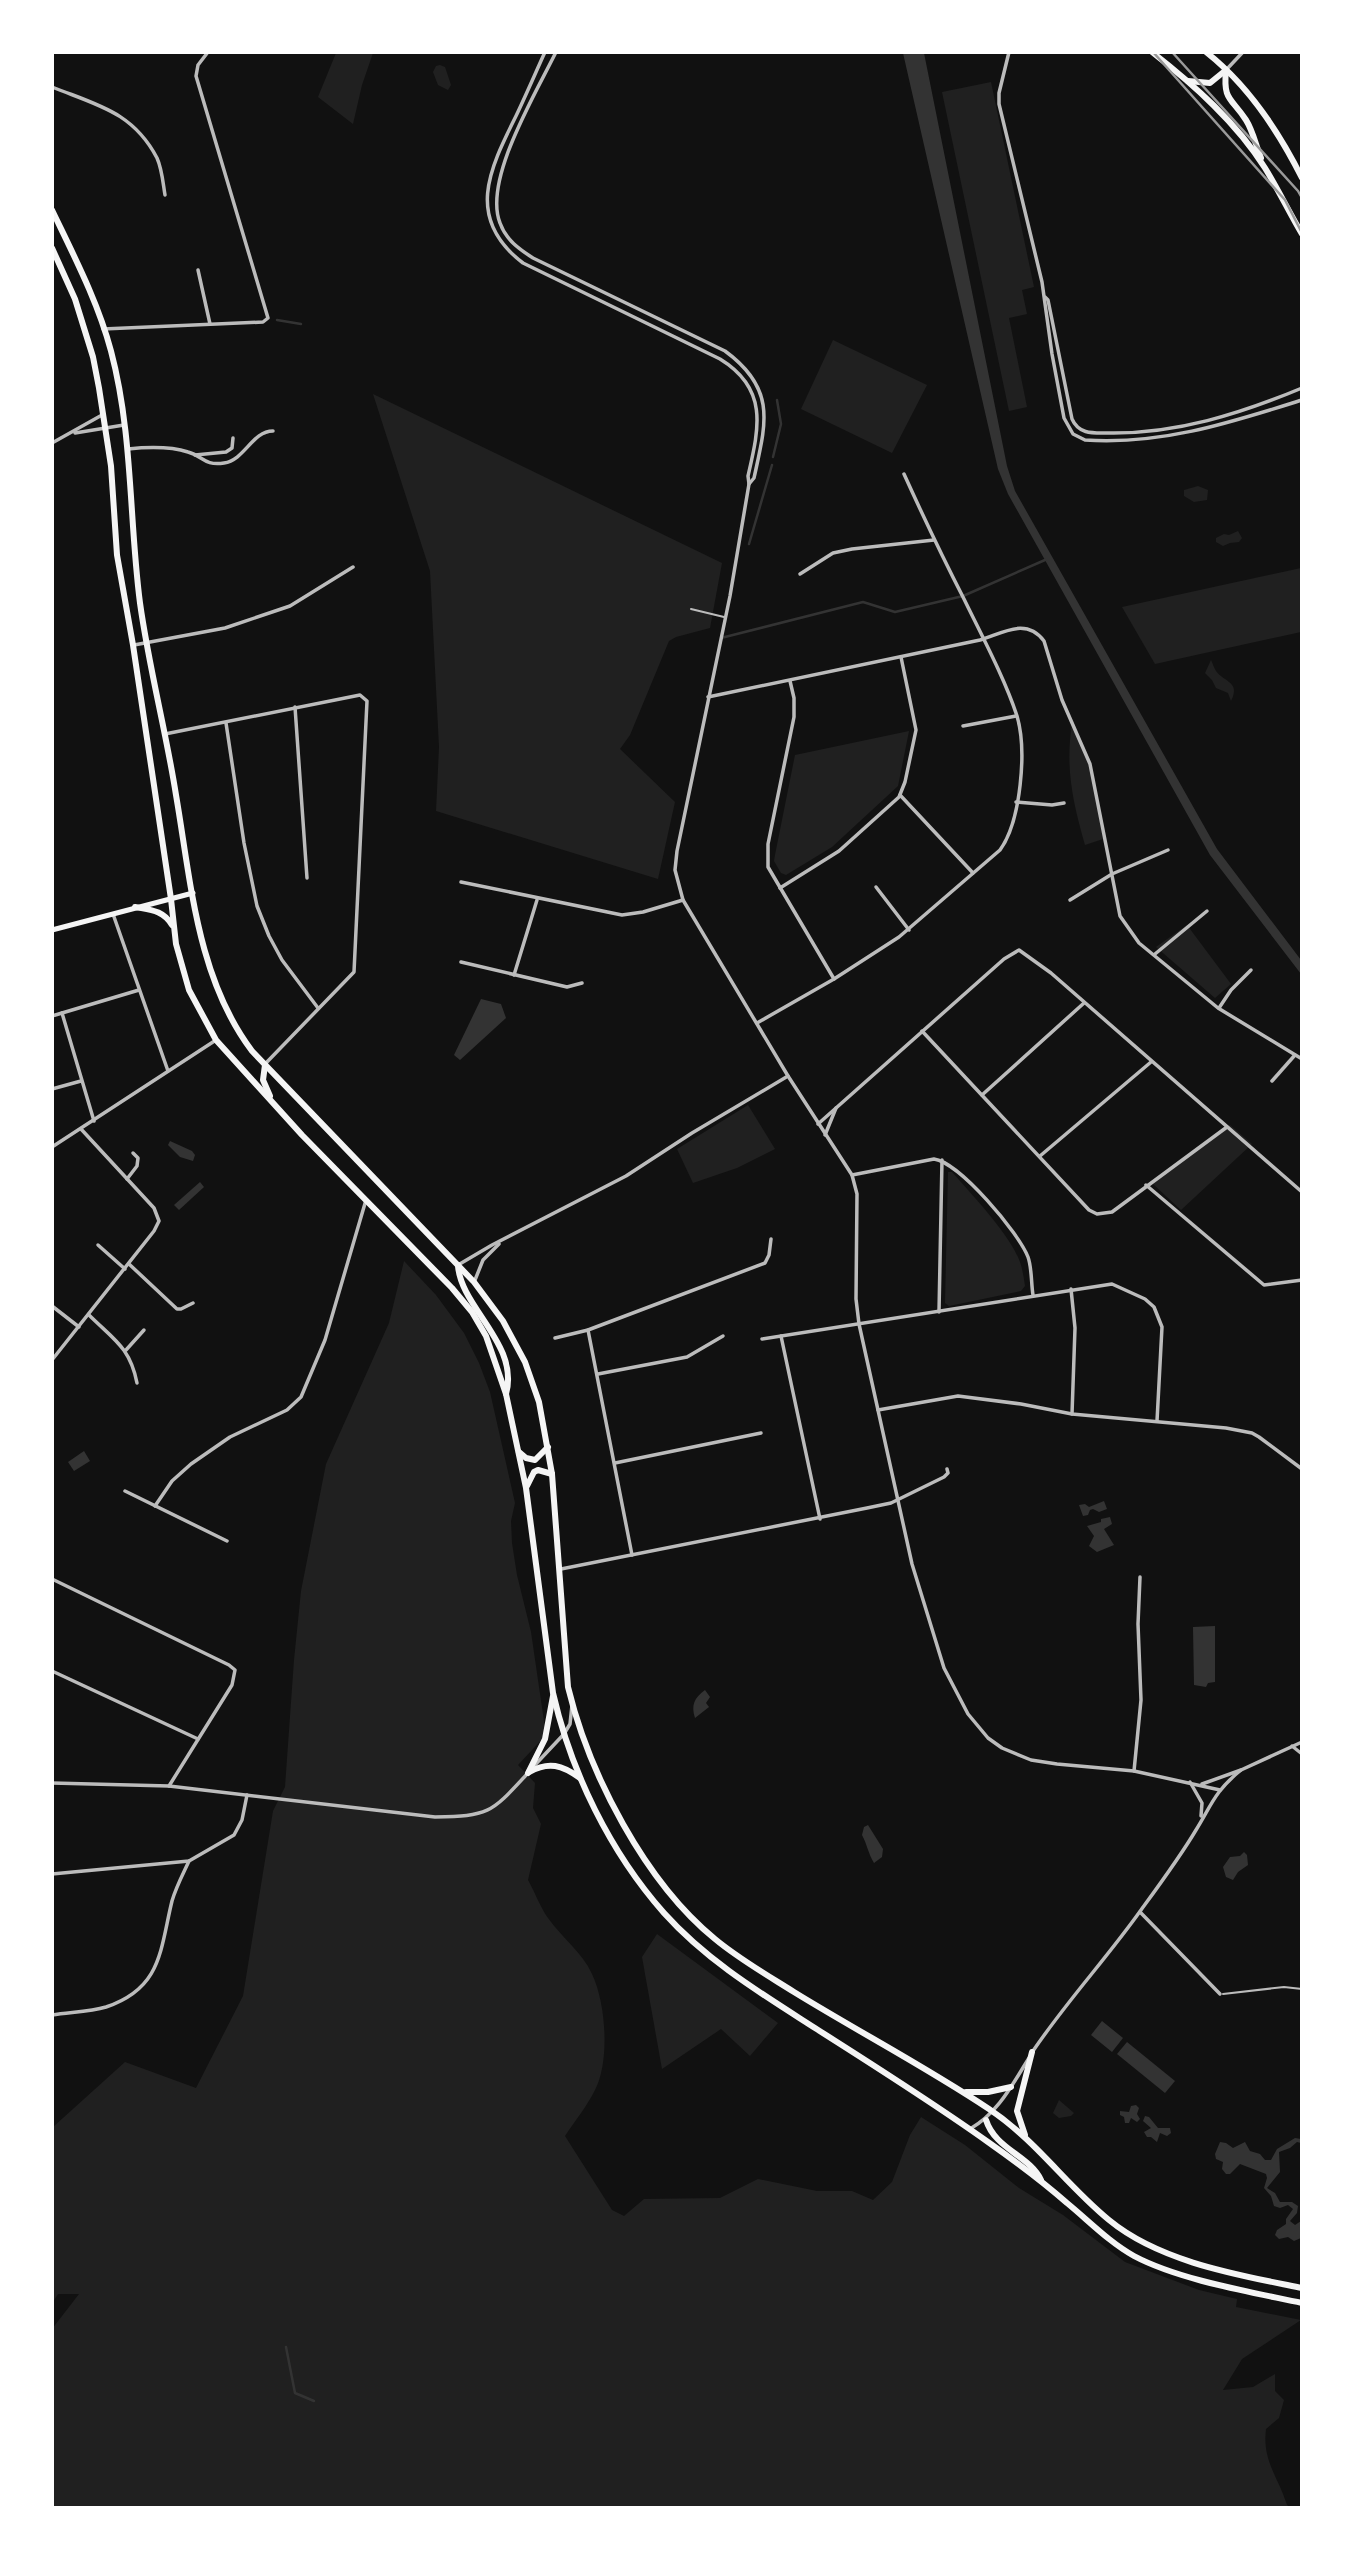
<svg xmlns="http://www.w3.org/2000/svg" width="1354" height="2560" font-family="'Crimson Pro',serif">
<style>
.green{fill:#202020}
.water{fill:#333}
.lines{fill:none;stroke-linecap:round;stroke-linejoin:round}
.stream{stroke:#333;stroke-width:2.5}
.service{stroke:#bcbcbc;stroke-width:2}
.minor{stroke:#bcbcbc;stroke-width:3.5}
.secondary{stroke:#f5f5f5;stroke-width:5}
.primary{stroke:#f5f5f5;stroke-width:6}
.rail{stroke:#9a9a9a;stroke-width:2.5}
</style>
<rect width="100%" height="100%" fill="#111"/>
<g class="green">
<polygon points="336,53 373,53 362,85 353,124 318,97"/>
<polygon points="440,65 445,67 451,85 448,90 438,85 433,72 436,66"/>
<polygon points="991,82 1034,287 1022,290 1027,314 1009,318 1027,407 1009,411 942,92"/>
<polygon points="833,340 927,385 892,453 801,409"/>
<polygon points="373,394 722,563 710,628 676,637 669,641 630,735 620,749 675,802 658,879 436,811 439,747 430,571"/>
<polygon points="1198,486 1208,490 1207,500 1194,502 1184,496 1184,490"/>
<polygon points="1238,531 1242,538 1239,542 1230,543 1223,546 1216,542 1216,538 1224,534 1229,535"/>
<polygon points="1301,568 1301,632 1155,664 1122,607"/>
<path d="M 1211,660 C 1213,664 1214,668 1216,671 C 1224,682 1241,682 1231,701 L 1228,693 L 1216,688 L 1212,680 L 1205,673 Z"/>
<path d="M 1072,724 L 1090,764 L 1103,839 L 1085,845 C 1073,803 1065,768 1072,724 Z"/>
<polygon points="909,731 898,786 832,847 786,875 781,873 774,861 775,855 795,755"/>
<polygon points="1187,925 1231,984 1215,998 1156,947"/>
<polygon points="748,1105 775,1149 737,1168 693,1183 677,1149"/>
<polygon points="1230,1125 1252,1144 1181,1210 1153,1184"/>
<path d="M 948,1172 L 952,1172 C 972,1195 1012,1236 1021,1265 C 1023,1272 1024,1279 1025,1286 L 1021,1291 L 949,1306 L 945,1303 Z"/>
<path d="M 404,1261 L 436,1295 L 464,1333 L 479,1363 L 490,1392 L 515,1503 L 511,1521 L 512,1543 L 517,1575 L 531,1632 L 546,1735 L 518,1765 L 535,1783 L 533,1808 L 541,1824 L 528,1880 C 535,1892 540,1907 548,1918 C 562,1938 582,1952 592,1974 C 606,2003 610,2061 595,2090 C 587,2106 575,2121 565,2136 L 612,2210 L 624,2216 L 644,2199 L 720,2198 L 758,2179 L 817,2191 L 852,2191 L 873,2200 L 892,2182 L 910,2135 L 921,2117 L 965,2145 L 1019,2188 L 1063,2215 L 1125,2262 L 1199,2290 L 1237,2299 L 1236,2307 L 1301,2320 L 1242,2359 L 1223,2390 L 1253,2387 L 1275,2374 L 1275,2391 L 1284,2400 L 1279,2418 L 1266,2429 C 1262,2461 1278,2476 1287,2505 L 1290,2507 L 53,2507 L 52,2329 L 79,2294 L 58,2294 L 53,2302 L 53,2127 L 125,2062 L 196,2088 L 243,1996 L 273,1811 L 285,1787 L 294,1660 L 301,1591 L 326,1464 L 389,1323 Z"/>
<polygon points="657,1934 778,2023 750,2056 721,2029 662,2069 642,1957"/>
<polygon points="1059,2100 1074,2113 1071,2116 1059,2118 1053,2113"/>
</g>
<g class="water">
<polygon points="903,53 924,53 1007,466 1015,491 1217,849 1301,960 1301,974 1210,855 1008,494 998,469"/>
<polygon points="481,999 501,1004 506,1018 460,1060 454,1055"/>
<polygon points="170,1141 192,1151 195,1155 193,1161 180,1157 168,1145"/>
<polygon points="200,1182 204,1187 179,1210 174,1205"/>
<polygon points="84,1451 90,1461 74,1471 68,1462"/>
<polygon points="1104,1501 1107,1509 1099,1512 1093,1509 1090,1510 1088,1515 1083,1516 1079,1505 1085,1504 1089,1507"/>
<polygon points="1110,1517 1112,1524 1104,1529 1114,1545 1097,1552 1089,1546 1094,1536 1087,1526 1101,1522 1101,1519"/>
<polygon points="1215,1626 1215,1682 1208,1683 1206,1687 1194,1685 1193,1627"/>
<path d="M 705,1690 L 710,1697 L 706,1703 L 709,1707 L 695,1718 C 691,1705 694,1698 705,1690 Z"/>
<path d="M 868,1825 L 883,1849 L 882,1857 L 874,1863 C 868,1853 867,1844 862,1835 L 864,1827 Z"/>
<polygon points="1244,1852 1247,1855 1248,1865 1238,1872 1233,1880 1226,1877 1223,1867 1230,1857 1240,1856"/>
<polygon points="1102,2021 1123,2038 1112,2052 1091,2035"/>
<polygon points="1127,2042 1175,2081 1165,2093 1117,2054"/>
<polygon points="1136,2105 1139,2108 1137,2114 1140,2119 1137,2122 1131,2118 1129,2123 1125,2123 1124,2117 1120,2115 1120,2111 1129,2112 1131,2106"/>
<polygon points="1145,2116 1149,2117 1158,2128 1170,2128 1171,2133 1167,2136 1160,2133 1157,2142 1151,2137 1147,2137 1144,2132 1151,2128 1143,2121"/>
<polygon points="1295,2138 1301,2139 1301,2143 1297,2142 1290,2148 1279,2152 1280,2172 1267,2188 1275,2193 1280,2202 1292,2202 1298,2206 1297,2213 1290,2221 1295,2225 1301,2221 1301,2238 1294,2241 1288,2237 1279,2239 1275,2235 1277,2230 1286,2224 1286,2219 1293,2209 1288,2205 1280,2208 1274,2206 1271,2196 1264,2188 1267,2178 1266,2174 1240,2164 1230,2174 1226,2174 1222,2169 1223,2162 1216,2159 1215,2154 1220,2142 1226,2143 1233,2148 1245,2142 1250,2151 1260,2154 1265,2160 1271,2160 1277,2149"/>
</g>
<g class="lines">
<g class="stream">
<polyline points="277,320 301,324"/>
<polyline points="773,457 781,424 777,400"/>
<polyline points="749,544 772,465"/>
<polyline points="721,638 863,602 895,612 963,596 1045,560"/>
<polyline points="286,2347 295,2393 314,2401"/>
</g>
<g class="service">
<polyline points="691,609 724,617"/>
<polyline points="1223,1994 1284,1987 1302,1989"/>
</g>
<g class="minor">
<path d="M 545,52 C 535,74 526,95 516,116 C 489,170 465,219 523,263 L 720,359 C 769,389 759,428 748,476 L 749,484 L 730,596 L 677,851 L 675,870 L 683,900 L 788,1076 L 852,1175 L 857,1194 L 856,1299 L 859,1324 L 912,1564 L 944,1668 L 968,1714 L 988,1738 L 1002,1748 L 1031,1760 L 1057,1764 L 1134,1771 L 1220,1790"/>
<path d="M 556,52 C 536,93 483,180 500,223 C 506,240 519,249 533,258 L 725,351 C 777,389 766,423 754,478 L 749,484"/>
<path d="M 1009,52 L 999,93 L 999,104 L 1042,282 L 1052,354 L 1064,418 L 1073,434 L 1085,440 C 1162,445 1229,423 1302,400"/>
<polyline points="1226,70 1243,52"/>
<path d="M 52,87 C 97,105 133,112 157,158 C 162,169 163,183 165,195"/>
<polyline points="198,270 210,324"/>
<path d="M 1045,297 L 1048,300 L 1072,419 C 1079,435 1094,433 1109,433 C 1176,434 1240,414 1302,388"/>
<polyline points="103,329 263,322 268,318 196,76 198,65 208,52"/>
<polyline points="75,433 124,425"/>
<polyline points="52,443 102,415"/>
<path d="M 128,449 C 148,447 169,446 188,452 C 203,456 204,466 224,463 C 245,460 252,431 273,431"/>
<polyline points="195,455 226,452 232,448 233,438"/>
<polyline points="800,574 833,553 852,549 934,540"/>
<polyline points="134,645 225,628 290,606 353,567"/>
<polyline points="790,681 794,698 794,717 768,844 768,867 834,979"/>
<path d="M 708,697 L 980,640 C 1003,633 1026,617 1044,641 L 1062,700 L 1090,764 L 1120,916 L 1139,943 L 1218,1008 L 1302,1059"/>
<polyline points="295,707 307,878"/>
<polyline points="226,723 244,843 257,906 269,936 282,960 318,1008"/>
<polyline points="963,726 1016,716"/>
<polyline points="165,734 360,695 367,701 354,972 266,1063"/>
<polyline points="900,795 973,873"/>
<polyline points="1016,802 1052,805 1064,803"/>
<polyline points="461,882 622,915 643,912 683,900"/>
<polyline points="876,887 909,930"/>
<polyline points="780,888 839,851 899,797 905,782 916,730 901,657"/>
<polyline points="1070,900 1112,874 1168,850"/>
<polyline points="113,914 168,1071"/>
<polyline points="1155,954 1207,911"/>
<polyline points="461,962 567,987 582,983"/>
<polyline points="514,975 537,900"/>
<polyline points="1219,1008 1231,990 1251,970"/>
<polyline points="62,1013 94,1121"/>
<polyline points="52,1016 139,990"/>
<path d="M 757,1023 L 834,979 L 899,937 L 1000,850 C 1021,821 1027,750 1017,716 C 1005,679 981,634 964,599 C 943,558 923,516 904,474"/>
<polyline points="922,1031 1089,1210 1097,1214 1112,1212 1227,1127"/>
<polyline points="1272,1081 1295,1055"/>
<polyline points="52,1089 81,1081"/>
<polyline points="982,1095 1084,1003"/>
<polyline points="818,1124 1004,959 1019,950 1051,973 1302,1192"/>
<polyline points="825,1135 836,1108"/>
<polyline points="52,1147 216,1040"/>
<polyline points="1040,1156 1151,1062"/>
<path d="M 852,1175 L 934,1159 C 959,1162 1019,1233 1028,1257 C 1032,1268 1031,1283 1033,1295"/>
<polyline points="127,1179 137,1166 138,1158 133,1153"/>
<polyline points="1146,1185 1264,1285 1302,1280"/>
<polyline points="98,1245 125,1269"/>
<polyline points="129,1264 177,1309 181,1309 193,1303"/>
<polyline points="458,1265 492,1245 626,1176 692,1133 788,1076"/>
<polyline points="475,1280 483,1260 499,1244"/>
<polyline points="1071,1289 1075,1328 1072,1414"/>
<polyline points="52,1306 79,1327"/>
<polyline points="939,1312 942,1160"/>
<path d="M 89,1315 C 113,1339 130,1347 137,1383"/>
<polyline points="588,1330 632,1555"/>
<polyline points="781,1336 820,1519"/>
<polyline points="555,1338 588,1330 765,1263 769,1255 771,1239"/>
<polyline points="762,1339 1112,1284 1145,1299 1154,1307 1162,1327 1157,1421"/>
<polyline points="126,1350 144,1330"/>
<polyline points="52,1360 154,1231 159,1221 154,1208 81,1129"/>
<polyline points="598,1374 687,1357 723,1336"/>
<polyline points="878,1410 958,1396 1021,1404 1072,1414 1226,1428 1252,1433 1259,1437 1302,1469"/>
<polyline points="615,1463 761,1433"/>
<polyline points="125,1491 227,1541"/>
<polyline points="155,1506 172,1481 191,1464 230,1437 287,1410 301,1397 325,1340 366,1200"/>
<polyline points="561,1569 867,1508 891,1503 944,1477 948,1473 947,1469"/>
<polyline points="52,1579 229,1665 235,1670 232,1685 169,1786"/>
<polyline points="52,1671 198,1739"/>
<polyline points="1292,1746 1302,1754"/>
<polyline points="533,1767 564,1734 570,1724 572,1705"/>
<polyline points="1134,1771 1141,1700 1138,1624 1140,1577"/>
<polyline points="1190,1782 1202,1803 1201,1816"/>
<path d="M 52,1783 L 169,1786 L 435,1817 C 490,1816 491,1813 528,1773"/>
<polyline points="1202,1784 1241,1770 1302,1742"/>
<polyline points="52,1874 189,1861 234,1835 242,1820 247,1795"/>
<polyline points="1140,1912 1220,1994"/>
<path d="M 52,2015 C 70,2012 89,2012 106,2007 C 162,1988 160,1950 172,1901 C 176,1887 183,1874 189,1861"/>
<path d="M 1033,2051 C 1066,2002 1107,1958 1141,1910 C 1160,1884 1180,1857 1196,1830 C 1212,1804 1215,1791 1241,1770"/>
<path d="M 970,2129 C 998,2113 1012,2085 1029,2058"/>
</g>
<polyline class="secondary" points="52,930 193,893"/>
<g class="primary">
<path d="M 1152,52 C 1194,85 1237,123 1265,168 C 1278,189 1289,212 1302,234"/>
<path d="M 1206,52 C 1248,85 1278,130 1302,178"/>
<path d="M 1226,70 C 1223,101 1231,97 1246,120 C 1253,131 1256,146 1261,158"/>
<polyline points="1188,81 1210,83 1226,70"/>
<path d="M 52,210 C 74,256 98,302 111,351 C 133,434 129,519 140,603 C 149,668 166,731 176,795 C 191,882 197,978 252,1051 L 474,1282 L 503,1321 L 525,1362 L 539,1402 L 552,1474 L 568,1687 C 589,1774 645,1882 715,1939 C 739,1959 767,1975 794,1992 C 859,2032 926,2067 989,2109 C 1037,2141 1066,2185 1109,2220 C 1160,2262 1238,2275 1302,2288"/>
<path d="M 52,248 L 75,299 L 93,357 L 99,388 L 111,466 L 117,555 L 133,645 L 171,899 L 176,944 L 189,990 L 216,1040 L 302,1135 L 452,1288 L 472,1312 L 486,1336 L 506,1394 L 526,1488 L 553,1693 C 571,1772 610,1852 664,1913 C 707,1961 762,1994 815,2028 C 873,2065 932,2102 988,2142 C 1015,2161 1042,2181 1067,2203 C 1089,2221 1109,2242 1134,2256 C 1179,2280 1251,2292 1302,2303"/>
<path d="M 135,907 C 150,910 163,910 172,925"/>
<polyline points="265,1065 263,1080 270,1096"/>
<path d="M 458,1265 C 460,1307 520,1344 506,1394"/>
<polyline points="519,1452 526,1458 535,1460 548,1447"/>
<polyline points="527,1486 534,1472 538,1470 552,1474"/>
<path d="M 529,1772 C 549,1761 562,1765 580,1778"/>
<polyline points="528,1773 545,1739 553,1696"/>
<polyline points="966,2092 988,2092 1011,2087"/>
<path d="M 986,2120 C 995,2149 1030,2156 1041,2180"/>
<polyline points="1025,2135 1017,2111 1032,2052"/>
</g>
<g class="rail">
<polyline points="1153,52 1285,200 1302,233"/>
<polyline points="1172,52 1298,191 1302,198"/>
</g>
</g>
<rect width="1354" height="2560" fill="none" stroke="#ffffff" stroke-width="108"/>
</svg>
